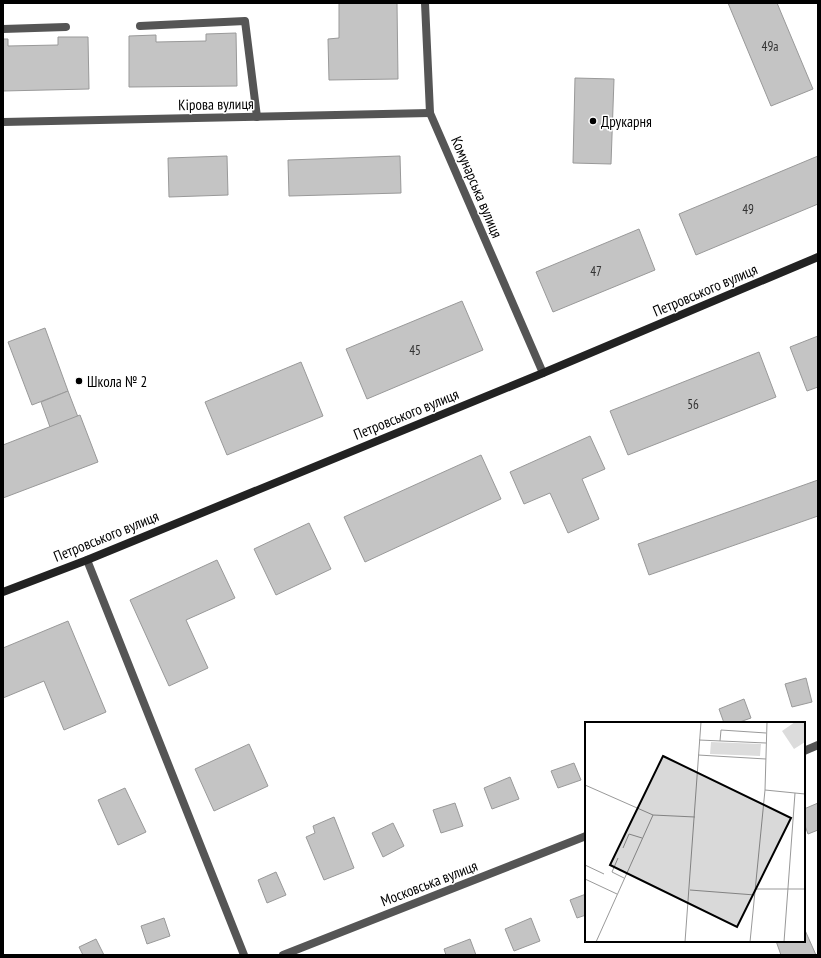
<svg xmlns="http://www.w3.org/2000/svg" width="821" height="958" font-family="'PT Sans Narrow',sans-serif">
<style>
.building{fill:#c4c4c4;stroke:#999}
.lines{fill:none;stroke-linecap:round;stroke-linejoin:round}
.lane{stroke:#555;stroke-width:8}
.street{stroke:#555;stroke-width:8}
.secondary{stroke:#222;stroke-width:8}
.poi-dot{fill:#000;stroke:#fff;stroke-width:1.5}
.labels{text-anchor:middle;dominant-baseline:central;stroke-width:3;stroke-linejoin:round;paint-order:stroke}
.number-label{font-size:13px;fill:#313131}
.street-label{font-size:15px;fill:#000;stroke:#fff}
.poi-label{font-size:15px;fill:#000;stroke:#fff;text-anchor:start}
.inset-road{fill:none;stroke:#999;stroke-width:1}
.view{fill:#000;fill-opacity:0.15;stroke:#000;stroke-width:2}
.inset-edge{fill:none;stroke:#000;stroke-width:2}
</style>
<rect width="100%" height="100%" fill="#fff"/>
<g class="building">
<polygon points="339,3 397,3 398,79 329,80 328,39 339,38"/>
<polygon points="728,3 777,3 813,89 771,106"/>
<polygon points="236,33 237,86 129,87 129,36 156,35 156,42 206,41 206,34"/>
<polygon points="58,37 88,37 89,89 3,91 3,39 8,39 8,46 58,45"/>
<polygon points="575,78 614,79 611,164 573,163"/>
<polygon points="227,156 228,195 169,197 168,158"/>
<polygon points="400,156 401,193 289,196 288,160"/>
<polygon points="818,156 818,204 696,255 679,214"/>
<polygon points="639,229 655,270 553,312 536,272"/>
<polygon points="462,301 483,350 367,399 346,349"/>
<polygon points="45,328 68,391 32,405 8,342"/>
<polygon points="818,336 818,387 807,391 790,347"/>
<polygon points="759,352 776,397 628,455 610,411"/>
<polygon points="301,362 323,416 227,455 205,402"/>
<polygon points="68,391 78,417 50,427 41,402"/>
<polygon points="80,415 98,462 3,498 3,445"/>
<polygon points="590,436 605,469 582,479 599,519 568,533 550,493 524,504 510,472"/>
<polygon points="481,455 501,499 365,562 344,517"/>
<polygon points="818,480 818,516 649,575 638,544"/>
<polygon points="309,523 331,569 276,595 254,549"/>
<polygon points="217,560 235,598 186,620 208,668 169,686 130,600"/>
<polygon points="68,621 106,712 64,730 44,681 3,698 3,648"/>
<polygon points="806,678 812,702 792,707 785,684"/>
<polygon points="744,699 751,718 737,723 724,723 719,709"/>
<polygon points="249,744 268,786 214,811 195,769"/>
<polygon points="574,763 581,780 558,788 551,771"/>
<polygon points="510,777 519,799 492,809 484,788"/>
<polygon points="125,788 146,832 118,845 98,800"/>
<polygon points="455,803 463,826 441,833 433,810"/>
<polygon points="818,803 818,830 808,834 804,823 804,809"/>
<polygon points="334,817 354,868 324,880 306,837 315,833 313,826"/>
<polygon points="393,823 404,846 383,857 372,833"/>
<polygon points="276,872 286,895 267,903 258,880"/>
<polygon points="586,894 586,915 577,918 570,900"/>
<polygon points="164,918 170,936 147,944 141,926"/>
<polygon points="531,918 540,941 514,951 505,929"/>
<polygon points="804,928 816,955 781,955 776,941 804,941"/>
<polygon points="96,939 104,955 83,955 79,947"/>
<polygon points="470,939 476,955 446,955 444,949"/>
</g>
<g class="lines">
<g class="lane">
<polyline points="140,26 245,21 257,117"/>
<polyline points="3,29 66,27"/>
</g>
<g class="street">
<polyline points="425,3 430,113 543,373"/>
<polyline points="3,122 430,113"/>
<polyline points="87,560 244,955"/>
<polyline points="804,751 818,745"/>
<polyline points="283,955 586,836"/>
</g>
<polyline class="secondary" points="3,592 87,560 543,373 818,257"/>
</g>
<g class="poi-dot">
<circle cx="593" cy="121" r="4"/>
<circle cx="79" cy="381" r="4"/>
</g>
<g class="labels">
<g class="number-label">
<text x="770" y="46">49а</text>
<text x="748" y="209">49</text>
<text x="596" y="271">47</text>
<text x="415" y="350">45</text>
<text x="693" y="404">56</text>
</g>
<g class="street-label">
<text transform="translate(216 104) rotate(-1)">Кірова вулиця</text>
<text transform="translate(477 187) rotate(67)">Комунарська вулиця</text>
<text transform="translate(705 290) rotate(-23)">Петровського вулиця</text>
<text transform="translate(406 414) rotate(-22)">Петровського вулиця</text>
<text transform="translate(106 536) rotate(-22)">Петровського вулиця</text>
<text transform="translate(429 883) rotate(-21)">Московська вулиця</text>
</g>
<g class="poi-label">
<text x="601" y="121">Друкарня</text>
<text x="87" y="381">Школа № 2</text>
</g>
</g>
<g transform="translate(585 722)">
<rect width="220" height="220" fill="#fff"/>
<path d="M 210,0 L 220,0 L 220,20 L 209,27 L 197,9 ZM 126,20 L 176,22 L 175,34 L 125,32 Z" fill="#dcdcdc"/>
<path class="inset-road" d="M 182,0 L 180,68 L 220,72M 114,18 L 181,21M 135,19 L 136,8 L 181,11M 113,33 L 181,37M 0,63 L 68,93 L 110,95M 38,126 L 44,112 L 57,116M 33,136 L 27,150 L 39,156M 0,143 L 19,152M 0,157 L 32,172M 170,167 L 220,167M 105,168 L 170,173M 11,220 L 68,93M 100,220 L 116,0M 165,220 L 180,68M 199,220 L 210,71"/>
<path class="view" d="M 78,34 L 206,96 L 152,205 L 25,143 Z"/>
<rect width="220" height="220" class="inset-edge"/>
</g>
<rect width="821" height="958" fill="none" stroke="#000000" stroke-width="8"/>
</svg>
